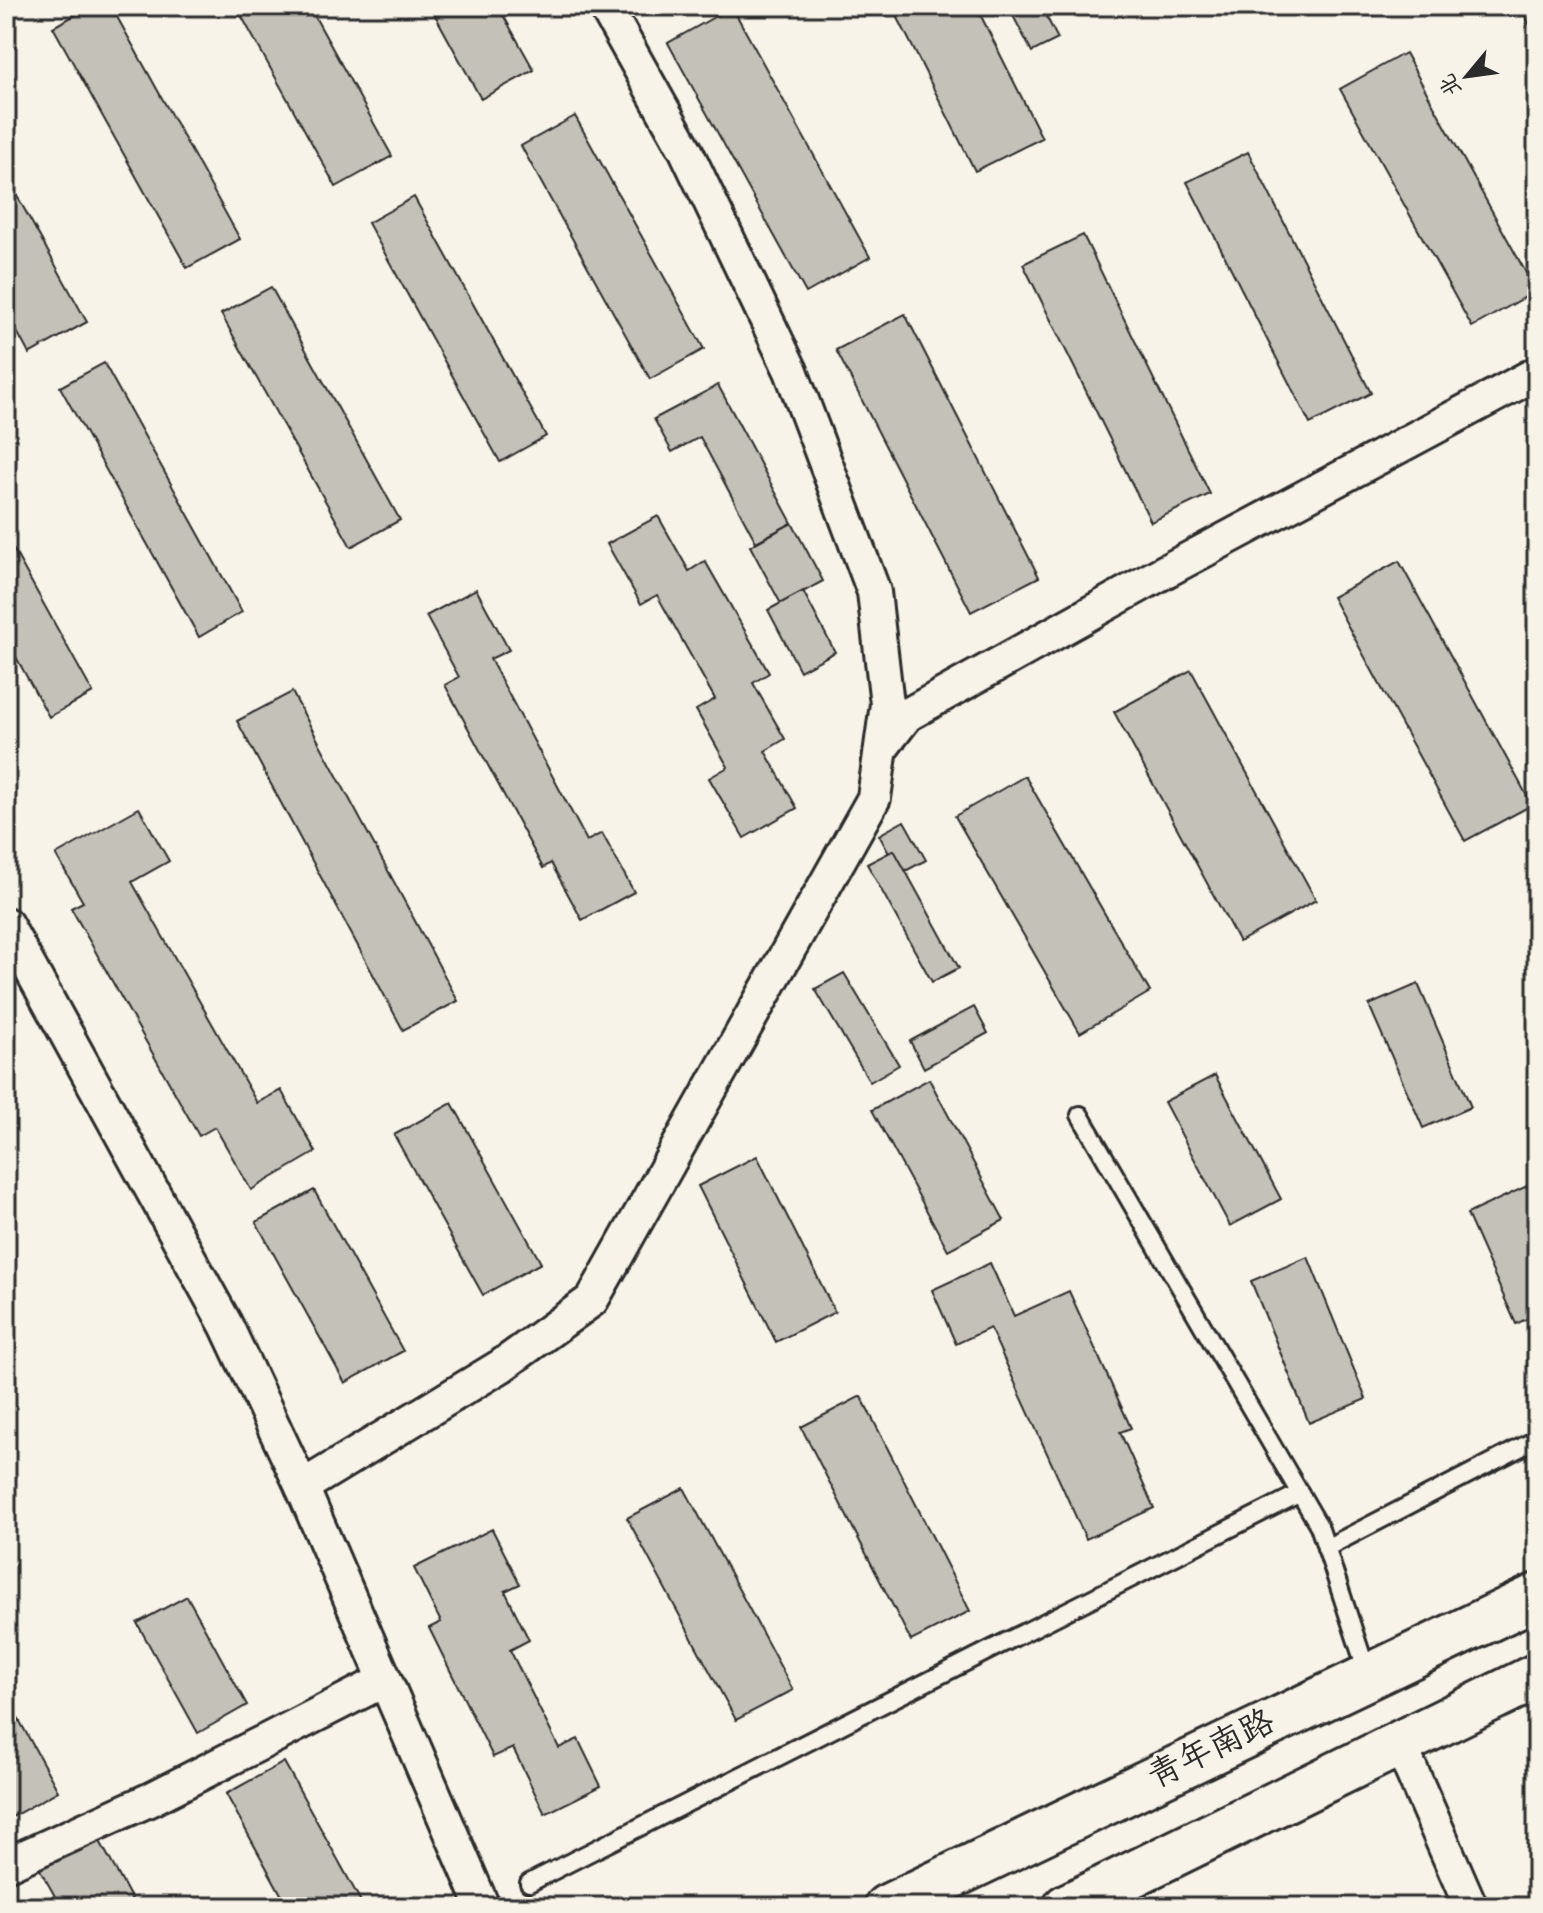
<svg xmlns="http://www.w3.org/2000/svg" width="1543" height="1913" font-family="'Indie Flower','LXGW WenKai TC',sans-serif">
<style>
.building{fill:#c4c1b9;stroke:#2b2b2b;stroke-width:2}
.lines{fill:none;stroke-linecap:round;stroke-linejoin:round}
.lane-casing{stroke:#2b2b2b;stroke-width:22}
.street-casing{stroke:#2b2b2b;stroke-width:38}
.secondary-casing{stroke:#2b2b2b;stroke-width:50}
.lane{stroke:#f7f3e8;stroke-width:16}
.street{stroke:#f7f3e8;stroke-width:32}
.secondary{stroke:#f7f3e8;stroke-width:44}
.labels{text-anchor:middle;dominant-baseline:central;stroke-width:6;stroke-linejoin:round;paint-order:stroke}
.street-label{font-size:34px;fill:#2b2b2b;stroke:#f7f3e8}
</style>
<rect width="100%" height="100%" fill="#f7f3e8"/>
<filter id="ink" filterUnits="userSpaceOnUse"><feTurbulence type="fractalNoise" baseFrequency=".0125" numOctaves="2"/><feDisplacementMap in="SourceGraphic" scale="16" xChannelSelector="R" yChannelSelector="G"/><feConvolveMatrix kernelMatrix="1 2 1 2 8 2 1 2 1" color-interpolation-filters="sRGB"/></filter>
<g filter="url(#ink)">
<g class="building">
<polygon points="92,6 111,6 240,239 187,268 53,27"/>
<polygon points="236,6 309,6 392,156 336,187"/>
<polygon points="430,6 498,6 534,70 481,99"/>
<polygon points="892,6 976,6 1042,138 975,171"/>
<polygon points="1008,6 1041,6 1058,39 1032,52"/>
<polygon points="1520,6 1537,6 1537,39"/>
<polygon points="732,7 870,257 806,293 668,43"/>
<polygon points="1405,53 1536,291 1472,327 1340,89"/>
<polygon points="575,116 704,349 650,379 521,146"/>
<polygon points="1248,152 1371,393 1310,424 1187,182"/>
<polygon points="6,176 87,322 29,354 6,311"/>
<polygon points="414,197 546,436 500,462 368,223"/>
<polygon points="1083,235 1210,494 1151,522 1023,264"/>
<polygon points="271,287 400,520 351,547 221,314"/>
<polygon points="905,314 1039,577 971,612 836,350"/>
<polygon points="104,363 242,612 199,637 60,387"/>
<polygon points="718,385 792,523 756,542 700,437 672,452 654,419"/>
<polygon points="658,516 689,571 705,561 769,673 753,683 785,739 765,751 797,808 744,838 709,778 728,767 696,710 715,699 657,595 641,604 607,544"/>
<polygon points="792,523 823,581 781,604 750,546"/>
<polygon points="6,536 93,693 49,717 6,639"/>
<polygon points="1399,561 1532,805 1465,841 1332,597"/>
<polygon points="476,589 509,650 490,659 587,841 602,833 634,892 582,920 551,863 543,868 445,685 459,677 426,616"/>
<polygon points="803,591 835,652 800,671 768,610"/>
<polygon points="1191,670 1316,900 1239,942 1114,712"/>
<polygon points="292,692 458,1001 403,1030 237,721"/>
<polygon points="1025,776 1150,992 1080,1033 955,816"/>
<polygon points="139,808 169,861 132,882 257,1103 281,1090 316,1152 251,1190 215,1127 199,1136 71,908 83,902 56,855"/>
<polygon points="904,821 926,860 900,874 879,835"/>
<polygon points="894,850 959,968 932,982 867,864"/>
<polygon points="844,973 899,1065 870,1082 815,989"/>
<polygon points="1418,984 1471,1107 1423,1128 1369,1005"/>
<polygon points="974,1007 988,1033 924,1068 910,1041"/>
<polygon points="1215,1075 1281,1199 1230,1226 1164,1102"/>
<polygon points="929,1079 1004,1220 948,1250 872,1110"/>
<polygon points="452,1103 541,1263 483,1295 394,1135"/>
<polygon points="757,1156 835,1312 776,1342 698,1186"/>
<polygon points="1529,1185 1537,1202 1537,1314 1516,1324 1467,1214"/>
<polygon points="314,1190 403,1351 345,1383 256,1222"/>
<polygon points="1308,1257 1366,1399 1309,1423 1251,1281"/>
<polygon points="990,1263 1014,1316 1069,1291 1131,1428 1120,1432 1154,1508 1086,1539 990,1328 956,1344 932,1290"/>
<polygon points="861,1396 970,1611 911,1641 801,1427"/>
<polygon points="684,1488 793,1690 736,1720 627,1518"/>
<polygon points="492,1529 520,1584 505,1591 529,1640 510,1650 559,1748 578,1739 601,1786 545,1814 513,1748 493,1757 429,1628 441,1622 414,1568"/>
<polygon points="187,1596 247,1705 198,1733 137,1623"/>
<polygon points="6,1696 58,1791 8,1819 6,1815"/>
<polygon points="284,1762 364,1907 288,1907 226,1794"/>
<polygon points="96,1834 136,1907 61,1907 38,1866"/>
</g>
<g class="lines">
<defs>
<g id="lane">
<polyline points="1080,1115 1319,1526 1368,1675"/>
<polyline points="1326,1548 1537,1439"/>
<polyline points="529,1883 1300,1493"/>
</g>
<g id="street">
<polyline points="883,746 907,715 1164,572 1537,373"/>
<polyline points="6,924 226,1325 302,1487 483,1907"/>
<polyline points="302,1487 501,1366 592,1300 874,798 887,704 874,592 791,371 686,151 605,6"/>
<polyline points="1399,1742 1471,1907"/>
<polyline points="6,1865 151,1799 385,1680"/>
</g>
<g id="secondary">
<polyline points="887,1907 1537,1596"/>
<polyline points="1066,1907 1537,1676"/>
</g>
</defs>
<use href="#lane" class="lane-casing"/>
<use href="#street" class="street-casing"/>
<use href="#secondary" class="secondary-casing"/>
<use href="#lane" class="lane"/>
<use href="#street" class="street"/>
<use href="#secondary" class="secondary"/>
</g>
</g>
<g class="labels">
<g class="street-label">
<text transform="translate(1212 1751) rotate(-26)">青年南路</text>
</g>
</g>
<rect width="1543" height="1913" fill="none" stroke="#f7f3e8" stroke-width="32"/>
<rect x="16" y="16" width="1511" height="1881" fill="none" stroke="#2b2b2b" stroke-width="3" filter="url(#ink)"/>
<g transform="translate(1467 76) rotate(241)" stroke="#f7f3e8" stroke-width="6" paint-order="stroke">
<path d="M0-6L14 30L0 20L-14 30Z" fill="#2b2b2b"/>
<text y="-12" font-size="22" font-weight="bold" text-anchor="middle" fill="#2b2b2b">北</text>
</g>
</svg>
